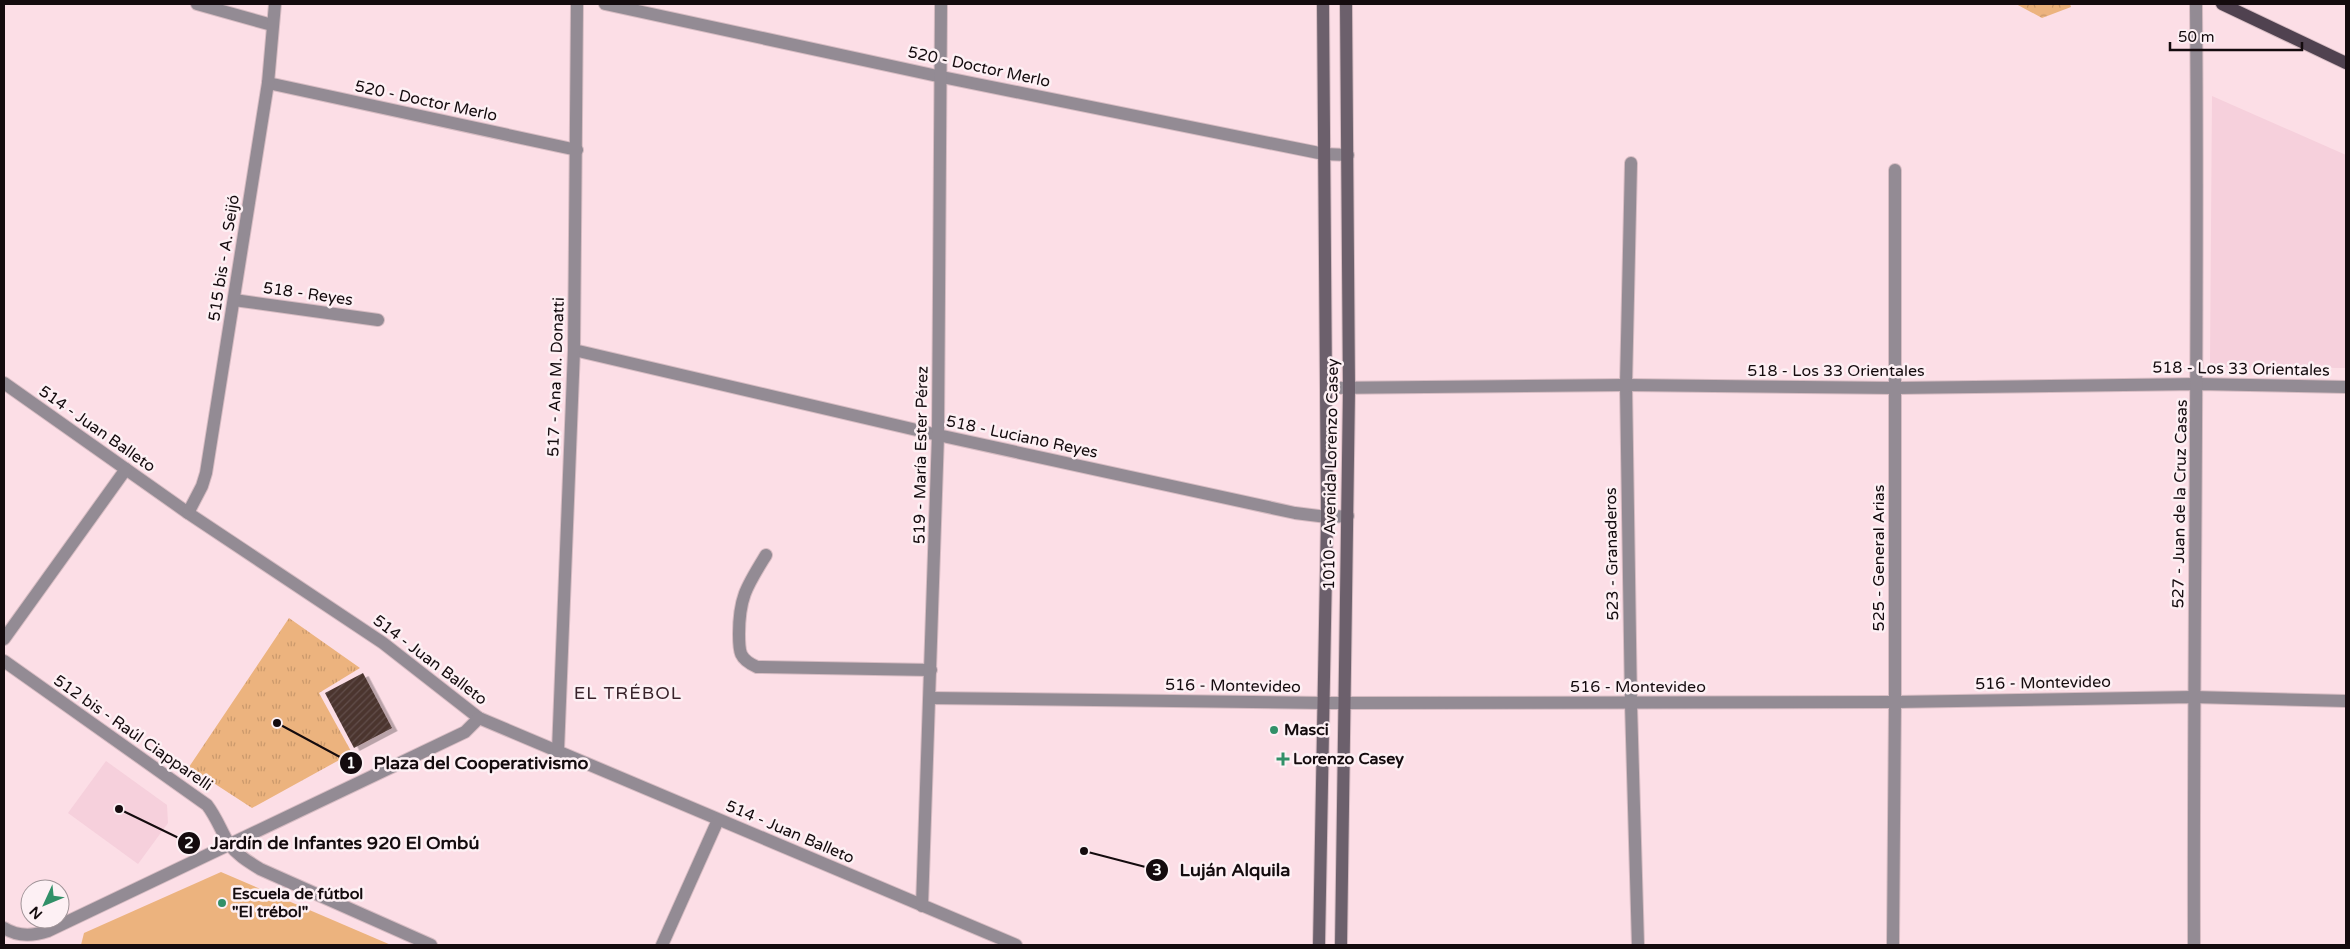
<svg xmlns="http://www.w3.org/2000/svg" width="2350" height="949" font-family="'Varela Round',sans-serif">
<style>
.built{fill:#f6d0dc}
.grass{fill:#ecb37e}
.forest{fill:url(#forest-crowns)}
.park{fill:url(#park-tufts)}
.building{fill:url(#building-hatch);filter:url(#shadow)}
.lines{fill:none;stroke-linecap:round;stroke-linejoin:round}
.minor-casing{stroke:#d7bcc3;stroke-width:14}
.secondary-casing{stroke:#d7bcc3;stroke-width:14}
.primary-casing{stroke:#d7bcc3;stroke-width:14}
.minor{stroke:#938b94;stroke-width:12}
.secondary{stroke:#6c606c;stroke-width:12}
.primary{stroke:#504250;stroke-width:12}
.poi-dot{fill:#319068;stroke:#fdf0f4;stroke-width:2}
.labels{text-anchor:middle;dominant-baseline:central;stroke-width:5;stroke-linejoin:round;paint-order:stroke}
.street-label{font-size:16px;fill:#140b0e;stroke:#fdf0f4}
.poi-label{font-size:16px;font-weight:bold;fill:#140b0e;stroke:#fdf0f4;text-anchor:start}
.neighbourhood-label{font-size:18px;letter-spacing:1px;fill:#38222a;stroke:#fdf0f4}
.leader{fill:none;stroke:#140b0e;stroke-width:2}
.callout-dot{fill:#140b0e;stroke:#fdf0f4;stroke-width:2}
.mark-label{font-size:15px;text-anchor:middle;font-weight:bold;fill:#fff}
.callout-label{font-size:18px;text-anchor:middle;font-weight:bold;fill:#140b0e;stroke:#fdf0f4;stroke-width:5;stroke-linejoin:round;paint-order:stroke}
</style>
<defs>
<pattern id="forest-crowns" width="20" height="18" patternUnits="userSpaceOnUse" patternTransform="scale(1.25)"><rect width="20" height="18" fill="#ecb37e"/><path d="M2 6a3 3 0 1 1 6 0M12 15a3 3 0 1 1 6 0" fill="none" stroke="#ca996c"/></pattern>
<pattern id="park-tufts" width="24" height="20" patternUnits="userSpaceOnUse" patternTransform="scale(1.25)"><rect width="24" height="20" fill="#ecb37e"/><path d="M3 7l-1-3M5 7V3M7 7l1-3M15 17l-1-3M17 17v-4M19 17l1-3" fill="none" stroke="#ca996c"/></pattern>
<pattern id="building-hatch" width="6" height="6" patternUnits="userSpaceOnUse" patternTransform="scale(1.25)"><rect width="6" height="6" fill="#4b342f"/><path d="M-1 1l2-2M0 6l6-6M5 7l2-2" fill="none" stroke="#614e4a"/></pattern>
<filter id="shadow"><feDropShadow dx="5.5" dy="3" stdDeviation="0" flood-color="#0004"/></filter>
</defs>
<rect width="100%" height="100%" fill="#fcdee6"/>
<g class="built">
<polygon points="2212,96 2346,155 2346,368 2210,367"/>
<polygon points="106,761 167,805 168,823 138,864 68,813"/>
</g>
<polygon class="grass" points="221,872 391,945 81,945 84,933"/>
<polygon class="forest" points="2016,4 2070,4 2071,7 2042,18"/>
<polygon class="park" points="289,618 360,668 319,693 352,753 252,808 189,767"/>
<polygon class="building" points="363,673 392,728 354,748 325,693"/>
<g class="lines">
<defs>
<g id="minor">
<polyline points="197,4 272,25"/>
<polyline points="605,4 942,77 1324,154 1348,155"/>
<polyline points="268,83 577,150"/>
<polyline points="1631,163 1626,385 1631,704 1638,945"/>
<polyline points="234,300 378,320"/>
<polyline points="574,350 938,435 1295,513 1327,517 1348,516"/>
<polyline points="4,383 188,513 383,643 479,718 1016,945"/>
<polyline points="1326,388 1626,385 1895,388 2198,384 2346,387"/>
<polyline points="188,513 202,486 206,473 268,83 275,4"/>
<path d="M 766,555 C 747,586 739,597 739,634 C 739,652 739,659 757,667 L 931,670"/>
<polyline points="4,639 126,469"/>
<path d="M 4,661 L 207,805 C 217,818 221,831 229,844 C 237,855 249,862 260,869 L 431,945"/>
<polyline points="930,698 1325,703 1895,702 2193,697 2346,701"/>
<polyline points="558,751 574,350 577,4"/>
<polyline points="922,906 938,435 941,4"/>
<path d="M 4,928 C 18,937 33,936 48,931 L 465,732 L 479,718"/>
<polyline points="662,945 718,820"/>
<polyline points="1893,945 1895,702 1895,170"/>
<path d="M 2194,945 C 2193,631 2199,318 2196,4"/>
</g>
<g id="secondary">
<polyline points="1319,945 1327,517 1323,4"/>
<polyline points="1341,945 1349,390 1346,4"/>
</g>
<polyline id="primary" points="2222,4 2346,63"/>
</defs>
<use href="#minor" class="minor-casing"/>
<use href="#secondary" class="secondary-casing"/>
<use href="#primary" class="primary-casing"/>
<use href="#minor" class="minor"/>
<use href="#secondary" class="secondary"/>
<use href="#primary" class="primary"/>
</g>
<g class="poi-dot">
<circle cx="1274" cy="730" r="5"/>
<path d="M1280.5 751.5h5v5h5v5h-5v5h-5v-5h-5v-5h5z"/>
<circle cx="222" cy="903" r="5"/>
</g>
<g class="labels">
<g class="street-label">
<text transform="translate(979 67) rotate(12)">520 - Doctor Merlo</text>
<text transform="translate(426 101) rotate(12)">520 - Doctor Merlo</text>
<text transform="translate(224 258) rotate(-81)">515 bis - A. Seijó</text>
<text transform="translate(308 294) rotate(8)">518 - Reyes</text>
<text transform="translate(2241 369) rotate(1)">518 - Los 33 Orientales</text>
<text x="1836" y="371">518 - Los 33 Orientales</text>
<text transform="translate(556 377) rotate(-88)">517 - Ana M. Donatti</text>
<text transform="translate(97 429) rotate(35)">514 - Juan Balleto</text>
<text transform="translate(1022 437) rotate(12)">518 - Luciano Reyes</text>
<text transform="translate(921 455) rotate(-89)">519 - María Ester Pérez</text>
<text transform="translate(1331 474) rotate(-89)">1010 - Avenida Lorenzo Casey</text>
<text transform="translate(2180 504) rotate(-89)">527 - Juan de la Cruz Casas</text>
<text transform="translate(1612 554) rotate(-91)">523 - Granaderos</text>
<text transform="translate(1879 558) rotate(-90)">525 - General Arias</text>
<text transform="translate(430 660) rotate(37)">514 - Juan Balleto</text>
<text transform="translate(2043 683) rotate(-1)">516 - Montevideo</text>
<text transform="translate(1233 686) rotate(1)">516 - Montevideo</text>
<text x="1638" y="687">516 - Montevideo</text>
<text transform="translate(133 733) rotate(35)">512 bis - Raúl Ciapparelli</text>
<text transform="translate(790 832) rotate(23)">514 - Juan Balleto</text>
</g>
<g class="poi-label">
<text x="1284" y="730">Masci</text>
<text x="1293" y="759">Lorenzo Casey</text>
<text x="232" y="894">Escuela de fútbol<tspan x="232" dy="18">"El trébol"</tspan></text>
</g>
<g class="neighbourhood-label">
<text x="628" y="693">EL TRÉBOL</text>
</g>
</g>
<path class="leader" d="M277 723L351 763M119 809L189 843M1084 851L1157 870"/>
<g class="callout-dot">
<circle cx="277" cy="723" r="5"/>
<circle cx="119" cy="809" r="5"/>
<circle cx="1084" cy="851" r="5"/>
<circle cx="351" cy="763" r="12"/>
<circle cx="189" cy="843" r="12"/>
<circle cx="1157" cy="870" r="12"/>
</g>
<g class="mark-label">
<text x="351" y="768">1</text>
<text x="189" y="848">2</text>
<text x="1157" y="875">3</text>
</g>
<g class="callout-label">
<text x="481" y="769">Plaza del Cooperativismo</text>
<text x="345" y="849">Jardín de Infantes 920 El Ombú</text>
<text x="1235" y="876">Luján Alquila</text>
</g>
<rect width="2350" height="949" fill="none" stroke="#140b0e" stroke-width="10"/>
<g transform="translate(45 904) rotate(226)"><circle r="24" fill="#fdf0f4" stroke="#a09498"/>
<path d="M0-4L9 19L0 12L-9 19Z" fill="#319068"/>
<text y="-8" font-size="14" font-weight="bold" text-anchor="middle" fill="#140b0e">N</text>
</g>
<path d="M2170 42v8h132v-8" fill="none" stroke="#140b0e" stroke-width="2.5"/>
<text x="2178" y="42" font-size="15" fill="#140b0e" stroke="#fdf0f4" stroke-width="4" paint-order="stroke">50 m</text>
</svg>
